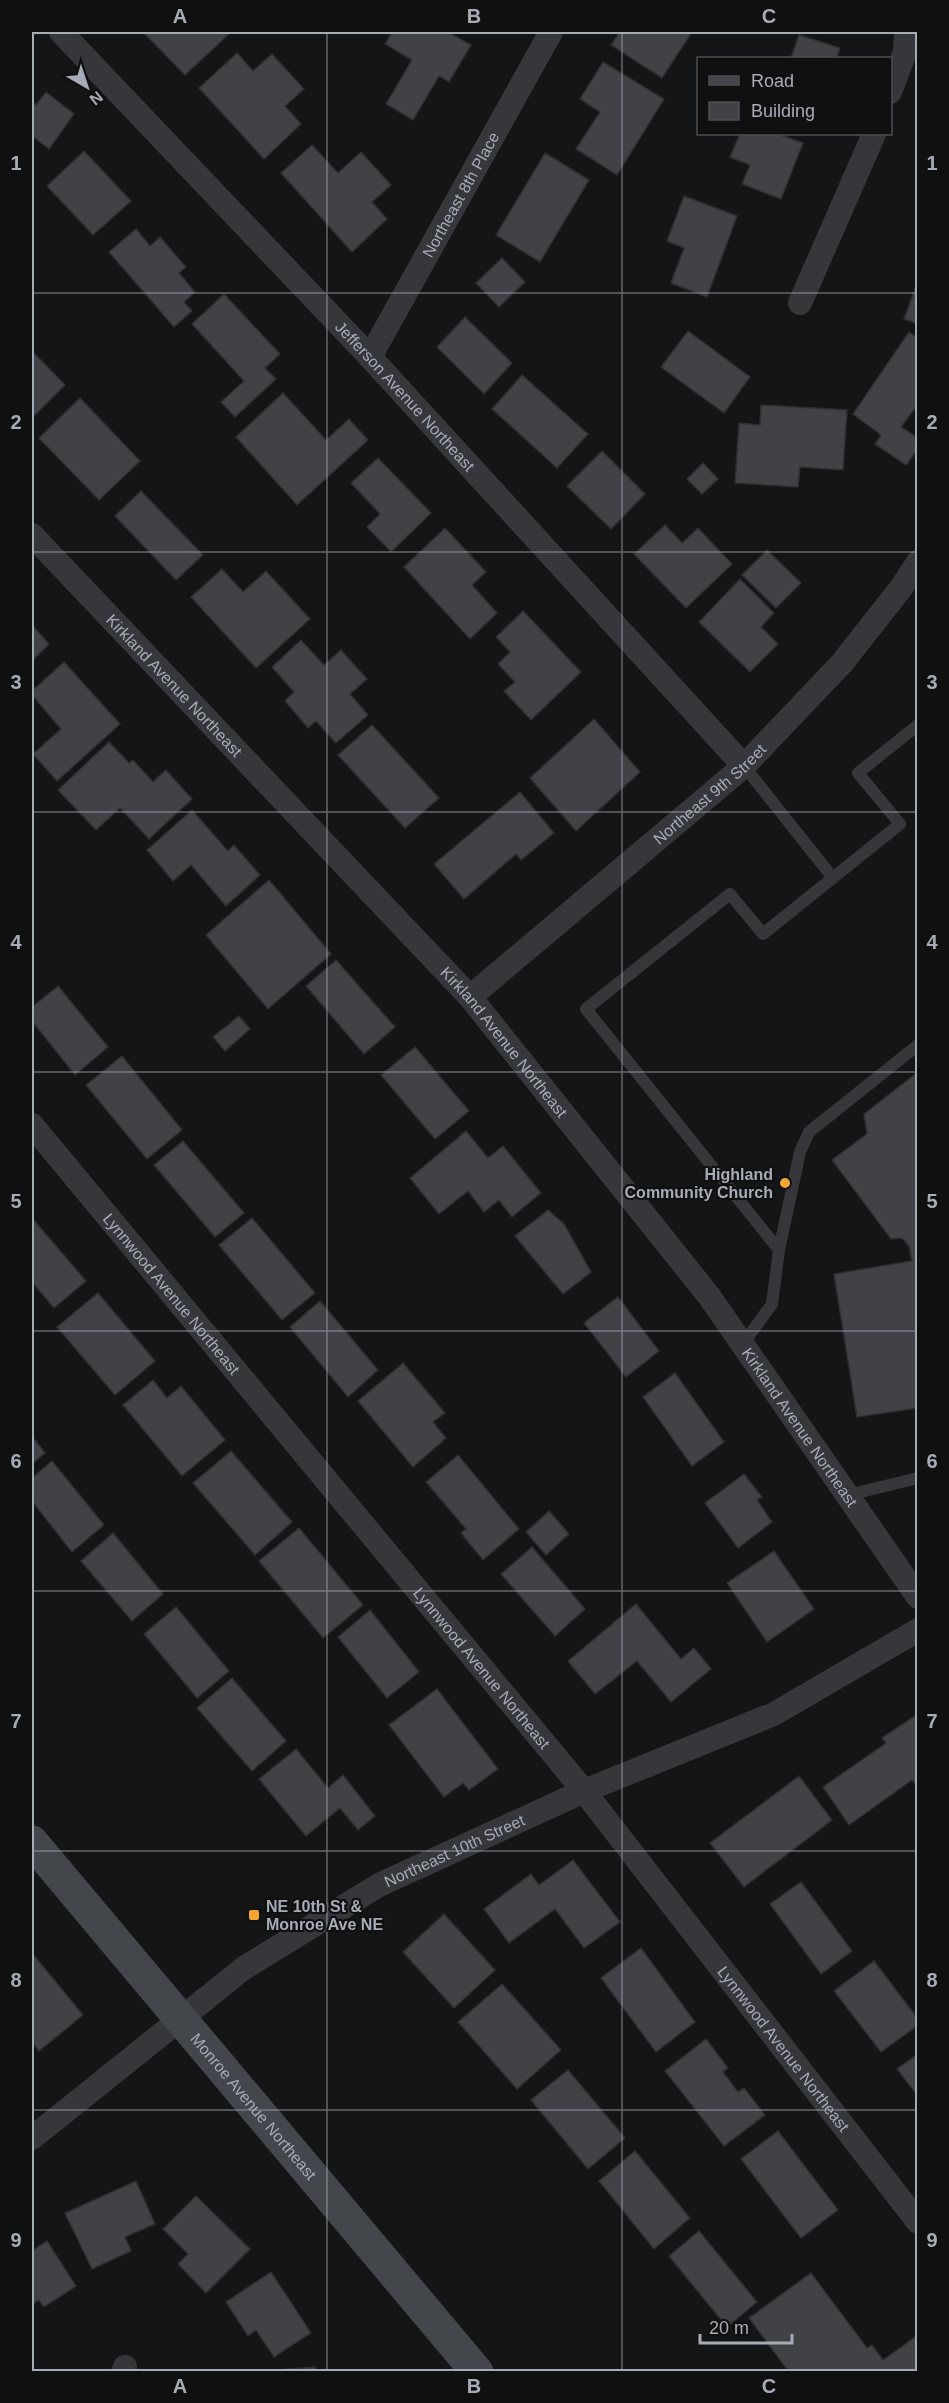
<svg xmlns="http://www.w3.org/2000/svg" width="949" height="2403" font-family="Arial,sans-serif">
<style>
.building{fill:#404246;stroke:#2e2f32;stroke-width:1.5}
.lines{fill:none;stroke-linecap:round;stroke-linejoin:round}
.lane{stroke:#35373b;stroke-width:12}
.street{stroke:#35373b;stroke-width:24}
.secondary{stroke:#43464b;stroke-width:33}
.grid{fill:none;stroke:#a6acb7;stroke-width:1.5;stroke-opacity:0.55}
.poi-dot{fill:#f3a630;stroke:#101011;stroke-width:2}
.labels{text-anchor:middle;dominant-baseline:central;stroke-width:4.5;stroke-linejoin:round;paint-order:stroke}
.street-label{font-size:16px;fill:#a6acb7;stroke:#101011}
.poi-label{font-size:16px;font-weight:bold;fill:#a6acb7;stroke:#101011;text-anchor:end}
.neatline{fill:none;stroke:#a6acb7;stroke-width:2}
.grid-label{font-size:20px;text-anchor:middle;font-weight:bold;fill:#a6acb7}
</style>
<rect width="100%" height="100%" fill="#141516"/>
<g class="building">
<polygon points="143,32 231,32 185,75"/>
<polygon points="392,32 448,32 471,45 449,82 439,76 413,120 386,104 412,60 385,44"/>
<polygon points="620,32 692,32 662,78 611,45"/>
<polygon points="799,35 840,48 837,58 791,58"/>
<polygon points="237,53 253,71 272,54 304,89 285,106 301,124 264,159 199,88"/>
<polygon points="603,62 664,99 617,175 576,149 600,112 580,99"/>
<polygon points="46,92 74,114 49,149 32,136 32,101 36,105"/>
<polygon points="740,134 778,134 803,143 781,199 742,184 750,165 730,157"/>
<polygon points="312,145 338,173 361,152 391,185 372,202 387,219 352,252 281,173"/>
<polygon points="84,151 131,201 93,235 47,186"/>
<polygon points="545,153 589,180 540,262 496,235"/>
<polygon points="684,196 737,216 707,297 671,283 684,248 667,241"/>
<polygon points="136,229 150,246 160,237 186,267 179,273 195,292 184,302 192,311 174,327 109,252"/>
<polygon points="502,258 525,282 499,307 476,283"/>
<polygon points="918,281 918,324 904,319"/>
<polygon points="224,294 280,354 265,368 276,379 235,417 221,402 244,381 192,324"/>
<polygon points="465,317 512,363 484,394 437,347"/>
<polygon points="688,331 750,377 724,413 661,367"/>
<polygon points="909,332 918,338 918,404 901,427 918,438 918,449 906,465 875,444 881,435 853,414"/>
<polygon points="32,351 65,385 32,418"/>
<polygon points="522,375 588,434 557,468 492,409"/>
<polygon points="283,393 326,440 349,419 368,440 297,505 236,437"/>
<polygon points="80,398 140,461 99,500 39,438"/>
<polygon points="761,405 847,410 843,470 800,467 798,487 735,483 739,423 760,425"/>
<polygon points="602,451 645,494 611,529 567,486"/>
<polygon points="378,458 431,513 391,552 367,527 380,514 351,483"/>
<polygon points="703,463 718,479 702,494 687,479"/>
<polygon points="141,491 203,555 176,580 115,516"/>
<polygon points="665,525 682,543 698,528 732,564 686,608 634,554"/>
<polygon points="445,528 486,572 472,585 497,613 470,639 404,567"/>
<polygon points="767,550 801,583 776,608 742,575"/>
<polygon points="222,569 243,592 266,571 310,619 256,668 191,597"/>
<polygon points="740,579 774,613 761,627 778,644 750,672 699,622"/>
<polygon points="523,611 581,672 531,720 504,691 515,682 498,664 510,652 496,637"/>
<polygon points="32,625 49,644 32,661"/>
<polygon points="301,640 324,665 341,650 367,679 350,694 368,715 336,743 316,721 308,728 285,701 294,692 272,667"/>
<polygon points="64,662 120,724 57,781 33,754 61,729 32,695 32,691"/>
<polygon points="594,719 640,772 576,831 530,778"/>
<polygon points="372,725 439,798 405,828 338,755"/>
<polygon points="109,742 129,763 133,760 153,782 166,770 192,799 149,839 120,808 96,830 58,790"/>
<polygon points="520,792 554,833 521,860 516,854 464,899 434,864"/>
<polygon points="192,810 228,851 234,845 260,875 226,906 191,865 173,881 147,850"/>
<polygon points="269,880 331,954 268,1009 206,935"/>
<polygon points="336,960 395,1027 364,1054 306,986"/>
<polygon points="58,986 108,1047 75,1075 32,1021 32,1007"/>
<polygon points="239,1016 250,1029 225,1051 213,1037"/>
<polygon points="415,1047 469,1111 435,1139 381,1075"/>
<polygon points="122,1056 182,1130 147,1159 86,1085"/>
<polygon points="918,1072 918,1408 857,1417 834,1274 912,1261 909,1246 902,1238 891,1239 832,1160 867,1134 864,1114"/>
<polygon points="466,1131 488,1158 503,1146 541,1193 512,1217 499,1200 484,1212 468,1191 439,1214 410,1178"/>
<polygon points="183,1141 244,1213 215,1237 154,1165"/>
<polygon points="548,1210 564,1224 591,1272 563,1294 515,1236"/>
<polygon points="32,1218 86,1281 54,1308 32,1282"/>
<polygon points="252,1218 315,1293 282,1320 219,1245"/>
<polygon points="98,1293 155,1361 115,1395 57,1327"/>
<polygon points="618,1297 659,1351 626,1377 584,1323"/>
<polygon points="320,1301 378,1370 348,1397 290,1327"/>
<polygon points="403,1363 445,1413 433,1422 446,1438 413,1467 358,1401"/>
<polygon points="675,1373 724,1442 692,1466 643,1397"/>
<polygon points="153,1380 167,1398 181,1386 225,1440 182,1476 123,1405"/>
<polygon points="32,1436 45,1453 32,1464"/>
<polygon points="231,1451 292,1522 255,1555 193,1483"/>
<polygon points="458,1455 519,1529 483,1560 461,1533 466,1529 426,1482"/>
<polygon points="52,1461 104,1525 72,1552 32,1501 32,1478"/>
<polygon points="744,1474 762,1497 757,1500 772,1522 738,1548 705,1503"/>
<polygon points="549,1511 569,1534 546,1555 526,1532"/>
<polygon points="299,1528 363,1605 323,1638 259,1561"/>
<polygon points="113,1533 163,1594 132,1621 81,1561"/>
<polygon points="532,1547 585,1609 555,1636 501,1574"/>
<polygon points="774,1551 814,1609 767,1642 727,1583"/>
<polygon points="636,1604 681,1659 694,1648 711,1669 671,1702 637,1661 595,1694 568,1661"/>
<polygon points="176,1607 229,1671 197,1698 144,1634"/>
<polygon points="370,1610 419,1672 387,1698 338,1637"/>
<polygon points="232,1678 286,1741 252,1771 197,1708"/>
<polygon points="437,1689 498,1769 469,1790 463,1783 444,1797 389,1725"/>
<polygon points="918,1714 918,1787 912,1780 849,1825 823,1787 886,1743 882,1738"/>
<polygon points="296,1749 328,1788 343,1775 375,1816 358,1830 340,1808 306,1836 259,1779"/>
<polygon points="799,1776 832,1820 744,1887 710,1843"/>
<polygon points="573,1860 620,1922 584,1948 555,1909 509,1943 484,1909 531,1874 539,1885"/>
<polygon points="801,1882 852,1951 821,1974 770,1904"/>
<polygon points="444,1914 495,1970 454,2008 403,1952"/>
<polygon points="641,1948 695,2022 656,2052 601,1978"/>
<polygon points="32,1953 83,2015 39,2051 32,2042"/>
<polygon points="874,1961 918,2019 918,2025 881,2052 834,1991"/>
<polygon points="502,1984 561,2050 517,2089 458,2022"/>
<polygon points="706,2039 728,2068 723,2072 738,2092 744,2088 765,2115 724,2146 665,2071"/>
<polygon points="918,2054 918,2096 897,2069"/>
<polygon points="568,2070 625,2138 588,2169 531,2100"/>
<polygon points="778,2131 838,2210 801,2238 741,2159"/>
<polygon points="635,2151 690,2218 654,2249 599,2181"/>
<polygon points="136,2181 155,2224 125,2237 131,2251 92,2269 65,2213"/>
<polygon points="196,2196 250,2249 206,2293 178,2264 188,2254 163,2229"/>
<polygon points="699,2231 757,2302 727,2327 669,2256"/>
<polygon points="47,2241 76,2286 44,2307 39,2300 32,2304 32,2251"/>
<polygon points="271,2272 311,2333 274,2357 256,2330 248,2336 226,2302"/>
<polygon points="811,2273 867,2348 872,2345 883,2360 918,2335 918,2372 789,2372 749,2318"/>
<polygon points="315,2367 316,2372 262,2372 262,2371"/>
</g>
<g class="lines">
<g class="lane">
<polyline points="744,766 833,878"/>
<polyline points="779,1250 586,1009 730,894 763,934 900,824 858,773 918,725"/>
<polyline points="743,1344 772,1304 779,1250 800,1152 809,1132 918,1045"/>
<polyline points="848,1495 918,1478"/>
</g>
<g class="street">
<path id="s1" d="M 61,32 L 370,357 L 744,766"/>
<polyline points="890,92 905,52 906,32"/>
<polyline points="800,303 874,134"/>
<path id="s2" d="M 370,357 L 551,32"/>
<path id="s3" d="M 32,535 L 470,997 L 709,1296 L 918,1597"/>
<path id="s4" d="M 470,997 L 744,766 L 842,663 L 901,588 L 918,562"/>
<path id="s5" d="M 32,1125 L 584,1791 L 918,2222"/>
<path id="s6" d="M 32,2138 L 244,1968 L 379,1885 L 584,1791 L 774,1714 L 918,1630"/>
<polyline points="123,2372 125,2367"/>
</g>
<path class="secondary" id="s7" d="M 32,1842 L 477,2372"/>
</g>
<path class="grid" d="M 327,32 L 327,2372M 622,32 L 622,2372M 32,293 L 918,293M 32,552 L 918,552M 32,812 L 918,812M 32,1072 L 918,1072M 32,1331 L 918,1331M 32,1591 L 918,1591M 32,1851 L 918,1851M 32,2110 L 918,2110"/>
<g class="poi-dot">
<circle cx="785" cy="1183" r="6"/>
<rect x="248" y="1909" width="12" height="12" rx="3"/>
</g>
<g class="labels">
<g class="street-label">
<text stroke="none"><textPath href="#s2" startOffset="186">Northeast 8th Place</textPath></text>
<text stroke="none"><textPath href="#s1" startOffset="501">Jefferson Avenue Northeast</textPath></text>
<text stroke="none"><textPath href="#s3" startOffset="207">Kirkland Avenue Northeast</textPath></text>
<text stroke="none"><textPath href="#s4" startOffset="314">Northeast 9th Street</textPath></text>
<text stroke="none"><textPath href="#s3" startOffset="693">Kirkland Avenue Northeast</textPath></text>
<text stroke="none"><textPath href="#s5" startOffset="219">Lynnwood Avenue Northeast</textPath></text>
<text stroke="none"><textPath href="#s3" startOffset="1179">Kirkland Avenue Northeast</textPath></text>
<text stroke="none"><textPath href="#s5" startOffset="705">Lynnwood Avenue Northeast</textPath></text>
<text stroke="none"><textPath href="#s6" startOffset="513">Northeast 10th Street</textPath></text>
<text stroke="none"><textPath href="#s5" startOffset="1191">Lynnwood Avenue Northeast</textPath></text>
<text stroke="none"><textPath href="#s7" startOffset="345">Monroe Avenue Northeast</textPath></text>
</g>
<g class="poi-label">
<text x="773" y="1174">Highland<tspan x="773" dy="18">Community Church</tspan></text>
<text x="266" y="1906" text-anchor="start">NE 10th St &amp;<tspan x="266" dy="18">Monroe Ave NE</tspan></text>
</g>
</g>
<rect width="949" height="2403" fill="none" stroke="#101011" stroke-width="66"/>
<rect x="697" y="57" width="195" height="78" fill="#101011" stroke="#4c4e53" stroke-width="1.5"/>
<rect x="709" y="76" width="30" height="9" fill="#43464b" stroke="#4c4e53" stroke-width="1.5"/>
<text x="751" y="87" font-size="18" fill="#a6acb7">Road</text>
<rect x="709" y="102" width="30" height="18" fill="#404246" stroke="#4c4e53" stroke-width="1.5"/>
<text x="751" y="117" font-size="18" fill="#a6acb7">Building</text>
<g transform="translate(87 87) rotate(141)" stroke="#101011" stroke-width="4.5" paint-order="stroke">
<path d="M0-4.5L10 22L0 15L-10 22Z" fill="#a6acb7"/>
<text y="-9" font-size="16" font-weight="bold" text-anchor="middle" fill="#a6acb7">N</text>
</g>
<path d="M700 2334v9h92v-9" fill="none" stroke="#a6acb7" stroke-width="3"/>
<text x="709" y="2334" font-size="18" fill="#a6acb7" stroke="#101011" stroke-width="4.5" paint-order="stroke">20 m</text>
<rect x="33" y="33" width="883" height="2337" class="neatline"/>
<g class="grid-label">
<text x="180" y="23">A</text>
<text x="474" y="23">B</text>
<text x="769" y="23">C</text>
<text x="16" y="170">1</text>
<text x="932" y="170">1</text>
<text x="16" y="429">2</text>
<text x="932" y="429">2</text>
<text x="16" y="689">3</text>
<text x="932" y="689">3</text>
<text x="16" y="949">4</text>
<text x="932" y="949">4</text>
<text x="16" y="1208">5</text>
<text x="932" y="1208">5</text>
<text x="16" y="1468">6</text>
<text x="932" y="1468">6</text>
<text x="16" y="1728">7</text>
<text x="932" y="1728">7</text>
<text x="16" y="1987">8</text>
<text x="932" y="1987">8</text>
<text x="16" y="2247">9</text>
<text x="932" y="2247">9</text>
<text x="180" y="2393">A</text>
<text x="474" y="2393">B</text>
<text x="769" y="2393">C</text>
</g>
</svg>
